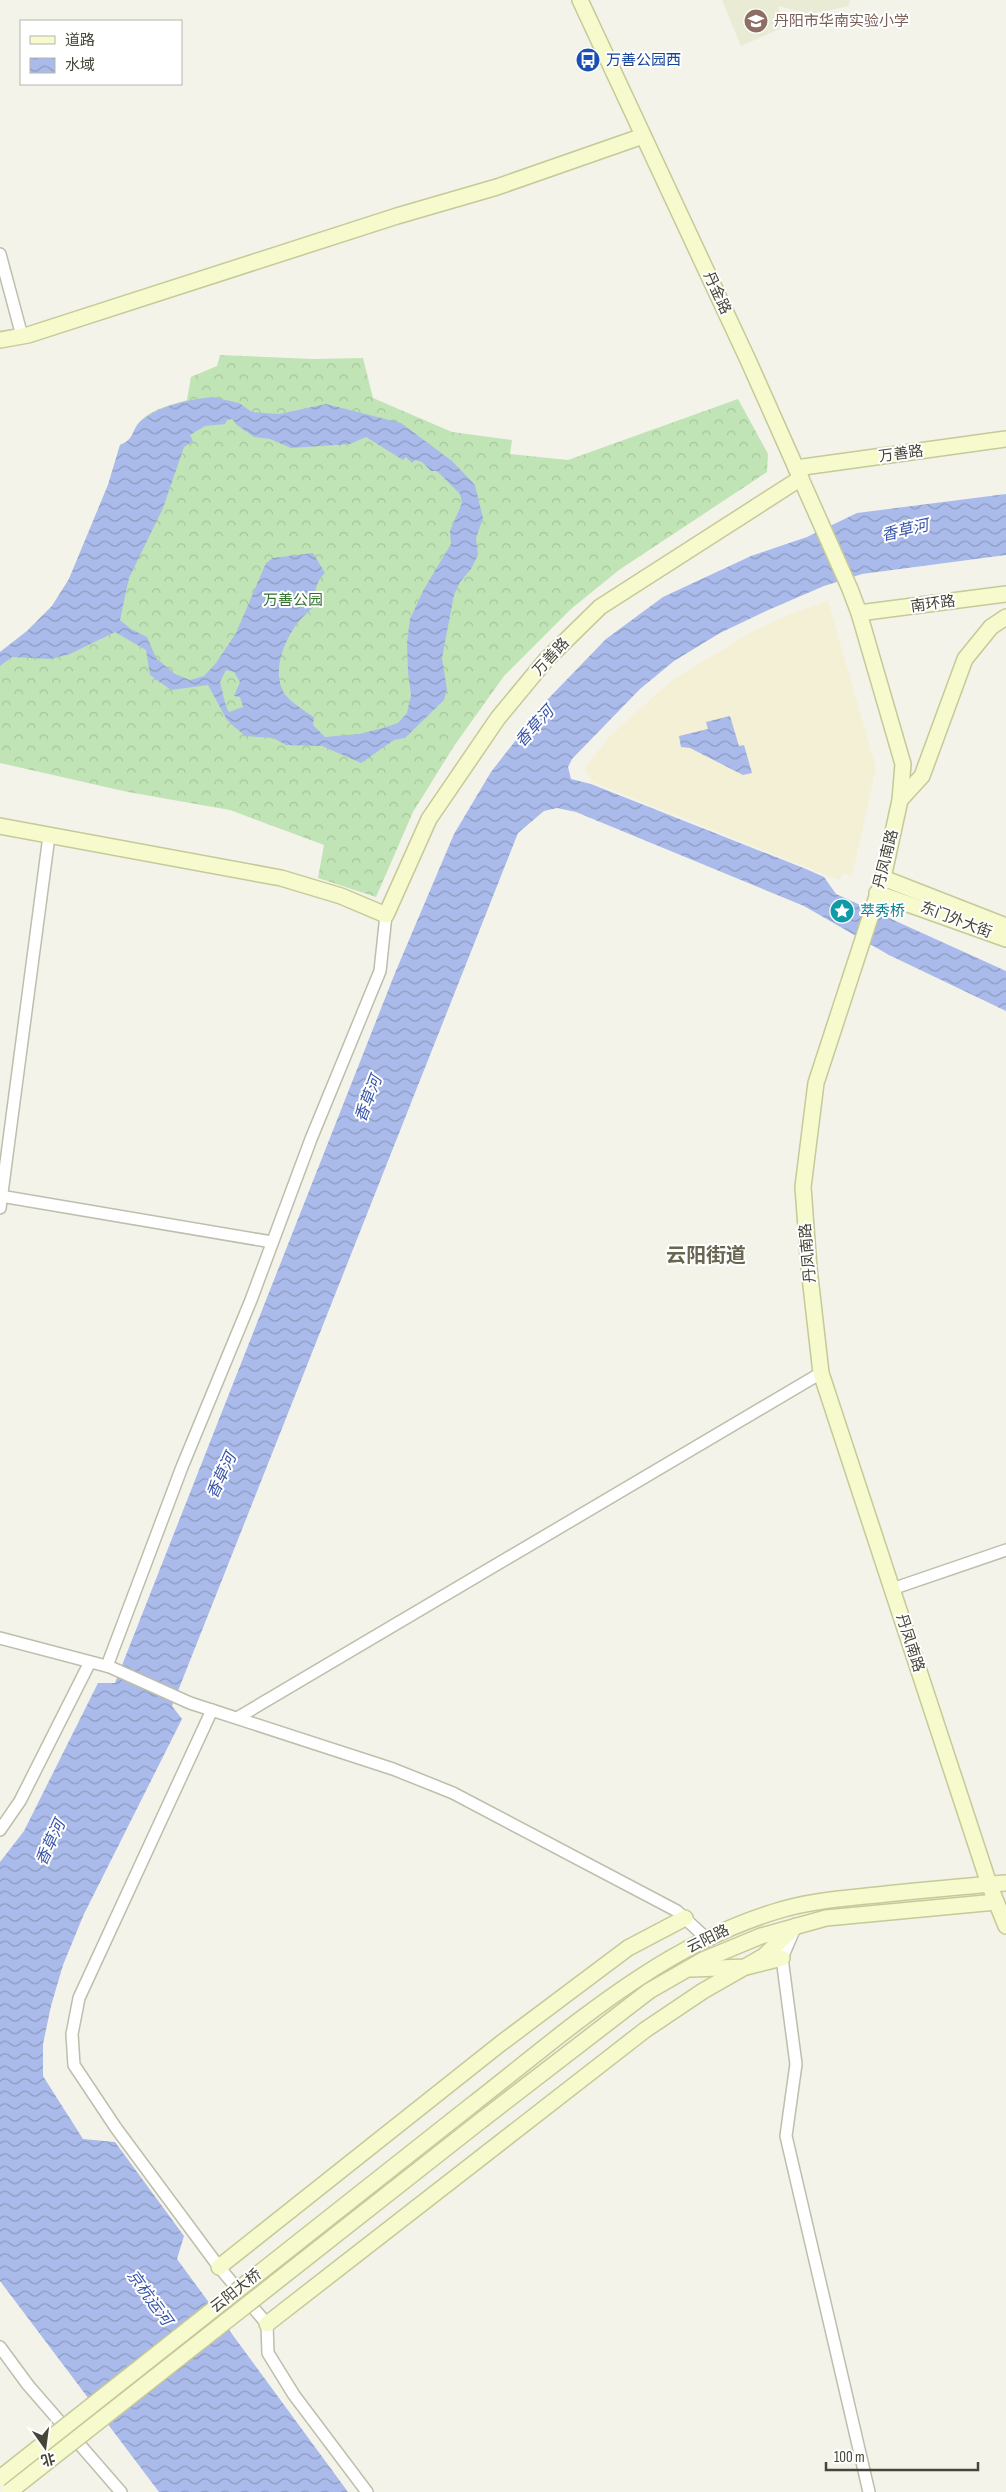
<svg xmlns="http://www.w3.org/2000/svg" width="1006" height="2492" font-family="'Sofia Sans Condensed','Noto Sans SC',sans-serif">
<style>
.commercial{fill:#f3f0d6}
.education{fill:#eaebd4}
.forest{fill:url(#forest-crowns)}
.water{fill:url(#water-waves);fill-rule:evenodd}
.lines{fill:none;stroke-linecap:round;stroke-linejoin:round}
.street-casing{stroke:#bebeac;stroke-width:14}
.secondary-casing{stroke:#c6c998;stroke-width:18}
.street{stroke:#fff;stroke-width:11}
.secondary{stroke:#f6facc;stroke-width:15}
.secondary-bridge-casing{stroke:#c6c998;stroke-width:18;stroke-linecap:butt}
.secondary-bridge{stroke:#f6facc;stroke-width:15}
.labels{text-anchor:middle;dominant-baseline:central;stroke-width:4;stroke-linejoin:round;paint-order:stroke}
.education-label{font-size:15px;fill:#785e54;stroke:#fff;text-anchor:start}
.transit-label{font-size:15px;fill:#164399;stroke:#fff;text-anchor:start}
.street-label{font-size:15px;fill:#464538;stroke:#fff}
.park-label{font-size:15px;fill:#33742f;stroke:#fff}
.culture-label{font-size:15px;fill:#0d838f;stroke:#fff;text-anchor:start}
.water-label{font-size:16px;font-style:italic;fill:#3955aa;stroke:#fff}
.district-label{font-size:20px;font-weight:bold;fill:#686650;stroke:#fff}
</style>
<defs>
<pattern id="forest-crowns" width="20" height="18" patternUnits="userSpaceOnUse" patternTransform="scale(1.25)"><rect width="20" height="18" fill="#c0e4b5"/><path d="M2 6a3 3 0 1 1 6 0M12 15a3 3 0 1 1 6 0" fill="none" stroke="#a6c59c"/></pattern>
<pattern id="water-waves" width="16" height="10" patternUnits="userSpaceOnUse" patternTransform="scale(1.25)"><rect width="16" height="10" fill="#aabbeb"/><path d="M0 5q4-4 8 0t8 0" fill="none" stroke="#8c9abf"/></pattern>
</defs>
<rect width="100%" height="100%" fill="#f3f3e9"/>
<polygon class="commercial" points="828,601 876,768 852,876 843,873 839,880 592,782 585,769 609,737 671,681 751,632 790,614"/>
<polygon class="education" points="722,0 850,0 849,6 811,14 778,6 782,28 741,46"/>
<path class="forest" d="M 220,355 L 314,359 L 363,358 L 373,398 L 452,432 L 512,440 L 510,454 L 568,460 L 738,399 L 768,454 L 767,472 L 619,570 L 571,609 L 504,676 L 454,746 L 413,812 L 376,897 L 318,878 L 324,845 L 230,810 L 128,792 L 0,763 L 0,652 L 27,631 L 52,606 L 69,579 L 108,485 L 120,445 C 134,439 131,433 140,422 C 150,409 172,405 187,400 L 191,377 L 217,366 Z"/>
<g class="water">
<path d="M 213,397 L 239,403 L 252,412 L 279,414 L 326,404 L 401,423 L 452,461 L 475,485 L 483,518 L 476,538 L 478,555 L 471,569 L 460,582 L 454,595 L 442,658 L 447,689 L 444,700 L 405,738 L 394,740 L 361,763 L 322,746 L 286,745 L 273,738 L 245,736 L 227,720 L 208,685 L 171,690 L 150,675 L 146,650 L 115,632 L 70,654 L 50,659 L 12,657 L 0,666 L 0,652 L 27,631 L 52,606 L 69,579 L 108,485 L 120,445 C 136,439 131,428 142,420 C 163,404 188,400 213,397 ZM 232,419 L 237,425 L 254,437 L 270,439 L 291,448 L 350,444 L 366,437 L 403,460 L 406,457 L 412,463 L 415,460 L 422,462 L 431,471 L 437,471 L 460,494 L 462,503 L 450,531 L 451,544 L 424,589 L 410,619 L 407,643 L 408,673 L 411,695 L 407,713 L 398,723 L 383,728 L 359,734 L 325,737 L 313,725 L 314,717 C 307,713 287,699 284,693 C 271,671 285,638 300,620 C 306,614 311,610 316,603 C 315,590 315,583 325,573 L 313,553 L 273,558 L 266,563 L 236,633 L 216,663 L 204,676 L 190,680 L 175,674 L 156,658 L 147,637 L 131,629 L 120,620 L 129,578 L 163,508 L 184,447 L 193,441 L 190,435 L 205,426 L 225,424 L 227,420 ZM 226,670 L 234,672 L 240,682 L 234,696 L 240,697 L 243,707 L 229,712 C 225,707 222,689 220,682 Z"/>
<polygon points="1006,494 1006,555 862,574 824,586 766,611 720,633 674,661 640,689 572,759 568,767 571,779 591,784 806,869 824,877 836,894 1006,971 1006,1011 889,955 804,906 576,812 557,808 544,811 518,833 172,1706 182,1719 84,1914 63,1965 51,2006 43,2044 43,2076 83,2139 115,2142 184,2236 177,2259 348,2492 159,2492 0,2281 0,1862 24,1831 98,1683 115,1683 395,973 454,834 491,772 547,700 606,639 663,597 751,556 807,537 857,513"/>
<polygon points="730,716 739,746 744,745 752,773 743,775 690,748 681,747 679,736 708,729 706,722"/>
</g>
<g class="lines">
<defs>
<g id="street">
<polyline points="0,254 22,336"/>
<polyline points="0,1196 272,1242"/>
<polyline points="0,1208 49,836"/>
<polyline points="892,1589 1006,1550"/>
<polyline points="0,1638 110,1667 190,1703 393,1769 453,1793 677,1911 706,1938"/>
<polyline points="107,1666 182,1467 251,1300 311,1139 380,971 386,915"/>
<polyline points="212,1710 79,1998 72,2034 74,2065 116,2128 219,2267 267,2324 268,2353 294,2395 367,2492"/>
<polyline points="237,1718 821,1373"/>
<polyline points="0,1830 20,1801 90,1662"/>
<polyline points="794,1930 782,1958 796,2064 786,2136 869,2492"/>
<polyline points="0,2347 28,2385 121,2492"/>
</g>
<g id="secondary">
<polyline points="580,0 748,360 850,589 859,613 903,764 900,800 883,878 816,1083 803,1187 809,1268 821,1373 989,1884 1006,1926"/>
<polyline points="0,340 28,335 397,216 497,187 643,136"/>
<polyline points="796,468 1006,439"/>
<polyline points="859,613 1006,594"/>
<polyline points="900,800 922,776 965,659 991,627 1006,617"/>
<polyline points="0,826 281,878 341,896 386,915 429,819 498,718 546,660 600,607 801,478"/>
<polyline points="883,878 1006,926"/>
<polyline points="877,893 1006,939"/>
<polyline points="691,1969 746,1967 782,1958"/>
<path d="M 473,2104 C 568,2030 660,1946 777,1911 C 812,1900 850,1898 886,1894 C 926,1890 966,1886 1006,1883"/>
<polyline points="483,2119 649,1991 703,1960 761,1936 826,1918 996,1902"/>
<polyline points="219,2267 500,2044 628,1948 685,1918"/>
<polyline points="267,2324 645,2030 703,1991 764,1956 796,1926"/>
</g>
</defs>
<use href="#street" class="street-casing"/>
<use href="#secondary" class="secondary-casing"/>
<use href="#street" class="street"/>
<use href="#secondary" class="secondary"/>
<defs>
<g id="secondary-bridge">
<polyline points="0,2478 473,2104"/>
<polyline points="9,2492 483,2119"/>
</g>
</defs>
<use href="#secondary-bridge" class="secondary-bridge-casing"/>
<use href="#secondary-bridge" class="secondary-bridge"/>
</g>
<defs>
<symbol id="school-disc" viewBox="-11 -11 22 22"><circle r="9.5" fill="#8d6e63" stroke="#fff"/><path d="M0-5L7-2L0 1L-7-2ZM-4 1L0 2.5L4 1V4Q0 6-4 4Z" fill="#fff"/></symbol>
<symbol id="bus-disc" viewBox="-11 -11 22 22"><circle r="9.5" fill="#1a4fb4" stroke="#fff"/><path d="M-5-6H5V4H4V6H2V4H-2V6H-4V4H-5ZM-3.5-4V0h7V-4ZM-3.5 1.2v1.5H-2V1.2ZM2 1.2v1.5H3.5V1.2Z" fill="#fff"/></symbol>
<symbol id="sight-disc" viewBox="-11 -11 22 22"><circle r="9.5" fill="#0f9aa8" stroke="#fff"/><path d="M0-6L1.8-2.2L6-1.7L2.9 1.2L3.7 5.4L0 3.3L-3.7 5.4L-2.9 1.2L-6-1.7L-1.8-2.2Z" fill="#fff"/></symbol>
</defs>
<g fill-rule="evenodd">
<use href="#school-disc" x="742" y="7" width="28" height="28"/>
<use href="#bus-disc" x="574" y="46" width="28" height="28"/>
<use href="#sight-disc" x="828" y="897" width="28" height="28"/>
</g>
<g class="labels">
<g class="education-label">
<text x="774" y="21">丹阳市华南实验小学</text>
</g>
<g class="transit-label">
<text x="606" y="60">万善公园西</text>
</g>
<g class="street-label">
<text transform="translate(717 293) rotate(65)">丹金路</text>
<text transform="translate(901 454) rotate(-8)">万善路</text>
<text transform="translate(933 604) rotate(-8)">南环路</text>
<text transform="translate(551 657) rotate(-47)">万善路</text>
<text transform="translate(886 859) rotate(-76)">丹凤南路</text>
<text transform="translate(956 920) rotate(21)">东门外大街</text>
<text transform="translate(808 1253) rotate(-95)">丹凤南路</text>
<text transform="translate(910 1643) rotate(72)">丹凤南路</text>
<text transform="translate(708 1939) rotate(-26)">云阳路</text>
<text transform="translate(236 2291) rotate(-38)">云阳大桥</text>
</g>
<g class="park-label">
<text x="293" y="600">万善公园</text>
</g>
<g class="culture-label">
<text x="860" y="911">萃秀桥</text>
</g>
<g class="water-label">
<text transform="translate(905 531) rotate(-13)">香草河</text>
<text transform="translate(535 727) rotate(-48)">香草河</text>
<text transform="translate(369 1099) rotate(-69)">香草河</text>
<text transform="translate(222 1476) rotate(-65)">香草河</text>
<text transform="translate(51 1843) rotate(-65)">香草河</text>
<text transform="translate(149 2298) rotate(54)">京杭运河</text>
</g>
<g class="district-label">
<text x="706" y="1256">云阳街道</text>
</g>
</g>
<rect x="20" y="20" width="162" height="65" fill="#ffffff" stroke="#b5b5af"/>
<rect x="30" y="36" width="25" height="8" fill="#f6facc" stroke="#b5b5af"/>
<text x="65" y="45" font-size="15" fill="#464538">道路</text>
<rect x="30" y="58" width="25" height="15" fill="url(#water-waves)" stroke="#b5b5af"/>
<text x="65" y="70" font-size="15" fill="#464538">水域</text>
<g transform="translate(45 2447) rotate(166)" stroke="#ffffff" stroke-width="4" paint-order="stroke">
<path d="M0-4L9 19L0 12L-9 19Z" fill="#464538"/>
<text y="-8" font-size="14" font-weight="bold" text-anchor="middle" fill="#464538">北</text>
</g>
<path d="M826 2462v8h152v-8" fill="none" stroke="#464538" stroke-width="2.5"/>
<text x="834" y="2462" font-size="15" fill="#464538" stroke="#ffffff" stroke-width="4" paint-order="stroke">100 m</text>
</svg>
